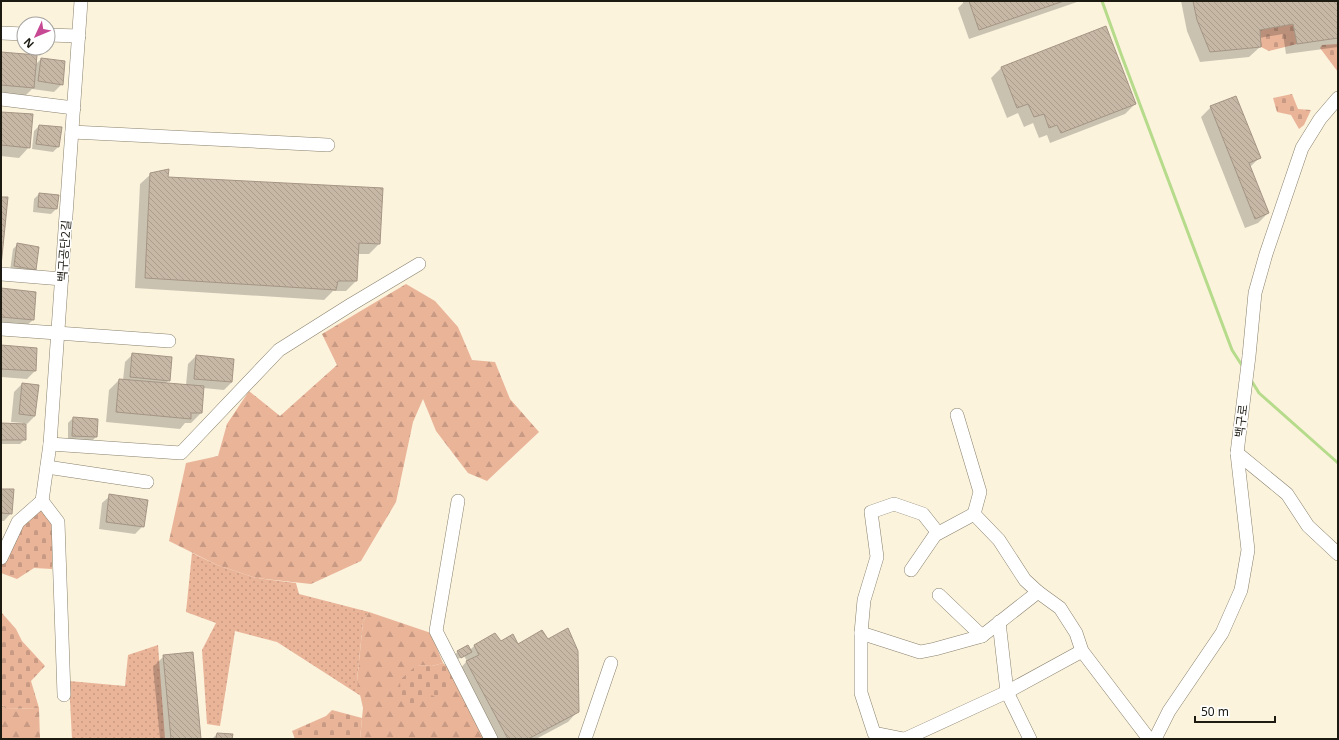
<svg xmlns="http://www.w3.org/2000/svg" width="1339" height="740" font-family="'Noto Sans','Noto Sans KR',sans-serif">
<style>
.grass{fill:url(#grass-dots)}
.forest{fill:url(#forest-firs)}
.cemetery{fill:url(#cemetery-stones)}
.shadow{fill:#0003}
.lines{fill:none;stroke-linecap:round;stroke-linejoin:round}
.stream{stroke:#b5db8b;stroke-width:3}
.building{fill:url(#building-back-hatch);stroke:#a59584}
.minor-casing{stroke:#89816d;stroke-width:14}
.minor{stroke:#fff;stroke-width:13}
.labels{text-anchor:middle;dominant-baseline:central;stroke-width:3;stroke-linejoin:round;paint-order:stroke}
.street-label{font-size:12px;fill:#1d1a12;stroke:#fff}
</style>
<defs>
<pattern id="grass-dots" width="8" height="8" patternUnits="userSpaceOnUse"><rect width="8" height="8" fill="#eab499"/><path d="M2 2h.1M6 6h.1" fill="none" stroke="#c89a83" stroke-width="1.8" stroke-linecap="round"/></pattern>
<pattern id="forest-firs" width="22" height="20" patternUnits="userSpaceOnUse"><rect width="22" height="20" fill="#eab499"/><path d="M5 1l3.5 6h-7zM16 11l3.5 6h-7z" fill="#c89a83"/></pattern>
<pattern id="cemetery-stones" width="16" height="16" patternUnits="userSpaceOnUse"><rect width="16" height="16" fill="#eab499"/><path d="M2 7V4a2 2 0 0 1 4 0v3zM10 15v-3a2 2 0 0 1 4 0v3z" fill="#c89a83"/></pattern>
<pattern id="building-back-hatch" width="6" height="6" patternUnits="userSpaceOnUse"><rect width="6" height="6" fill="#c7b7a5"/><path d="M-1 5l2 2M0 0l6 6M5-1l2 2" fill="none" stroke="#aa9d8d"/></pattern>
</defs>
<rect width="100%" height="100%" fill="#fcf3dd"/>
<g class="grass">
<polygon points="192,553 217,565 256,578 296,583 299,594 369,612 363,622 357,680 361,696 277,642 235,631 220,726 207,724 202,650 216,623 186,612"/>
<polygon points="158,645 165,739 72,739 69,681 125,686 128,655"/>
</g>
<g class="forest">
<polygon points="406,284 435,301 458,327 472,360 495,362 510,399 539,432 487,481 468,473 436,431 423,399 413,422 396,502 361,561 311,584 256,578 217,565 169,541 186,463 218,456 227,424 249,391 280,416 337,365 322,334"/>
<polygon points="369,612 431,633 443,663 432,666 417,665 428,693 455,681 484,739 360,739 363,708 357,681 363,622"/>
<polygon points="1,704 6,709 39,708 40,739 1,739"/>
</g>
<g class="cemetery">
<polygon points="1293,24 1297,44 1269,51 1261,47 1260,30"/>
<polygon points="1338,44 1338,72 1320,48 1322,45"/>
<polygon points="1292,94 1298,109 1311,110 1304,125 1299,129 1291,115 1277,112 1273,98"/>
<polygon points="45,509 53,522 52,569 34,568 17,579 1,573 1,566 22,524 36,511"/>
<polygon points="1,612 16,629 22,641 45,666 31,681 39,708 6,709 1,704"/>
<polygon points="443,663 460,678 437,698 428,693 413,707 401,698 400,680 417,665 432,666"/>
<polygon points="332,710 362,718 360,739 295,739 292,731 326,716"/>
</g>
<g class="shadow">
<polygon points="963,1 1080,1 969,39 958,8 963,3"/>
<polygon points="1181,1 1338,1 1338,47 1286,54 1283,34 1259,38 1260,47 1249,57 1200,62 1187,31"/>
<polygon points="1,53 35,65 41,59 62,84 54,92 32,89 23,98 1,96"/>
<polygon points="1001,68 1135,104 1125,114 1050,143 1047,135 1039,138 1033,123 1024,127 1018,113 1007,118 991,78"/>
<polygon points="1211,107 1259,158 1250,167 1268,213 1258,223 1245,228 1201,117"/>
<polygon points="1,113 29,147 19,158 1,156"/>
<polygon points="39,126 58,147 53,152 32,149 34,131"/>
<polygon points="151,174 167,178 379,244 369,254 357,254 356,281 346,291 333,291 324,300 135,288 140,184"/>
<polygon points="39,194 56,209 51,214 33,212 34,199"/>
<polygon points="18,244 35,269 30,274 10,271 13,249"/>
<polygon points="1,289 33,320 25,327 1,325"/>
<polygon points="1,346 36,349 35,371 27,379 1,377"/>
<polygon points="133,354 169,380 165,384 186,385 188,364 196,356 233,360 232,382 224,390 203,388 201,413 191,423 185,423 180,429 106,422 109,390 119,380 123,380 125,362"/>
<polygon points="22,384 35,416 27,424 25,423 25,439 20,444 1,444 1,424 23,425 23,423 11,422 14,392"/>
<polygon points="73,418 96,437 91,442 68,441 68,423"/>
<polygon points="1,490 11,513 4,521 1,521"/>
<polygon points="110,496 143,526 135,534 99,529 102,503"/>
<polygon points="495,634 501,642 517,645 578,711 568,722 536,739 492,739 457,672 467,661 464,656 458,659 455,654 467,646 470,650 474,646"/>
<polygon points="164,656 200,739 160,739 153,667"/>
<polygon points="217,734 231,739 212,739"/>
</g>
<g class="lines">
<g class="stream">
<polyline points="1102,1 1121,54 1232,350 1243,367"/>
<polyline points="1251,380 1259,393 1338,463"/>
</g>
</g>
<g class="building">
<polygon points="969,1 1064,1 979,30"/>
<polygon points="1193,1 1338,1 1338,38 1297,44 1293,24 1260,30 1261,47 1210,52 1197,20"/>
<polygon points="1106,26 1136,104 1061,133 1057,125 1049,128 1044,114 1034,117 1028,104 1017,108 1001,67"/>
<polygon points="1,52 37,55 34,88 1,85"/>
<polygon points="41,58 65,61 63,85 38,81"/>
<polygon points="1236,96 1261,158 1249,163 1269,213 1255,219 1210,106"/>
<polygon points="1,112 33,114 30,148 1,145"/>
<polygon points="39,125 62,127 59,147 36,144"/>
<polygon points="169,169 168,177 383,188 380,244 359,243 357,281 338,281 336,290 145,278 150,173"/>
<polygon points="39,193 59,195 57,209 38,207"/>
<polygon points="1,197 8,197 1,266"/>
<polygon points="17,243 39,247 36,270 14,266"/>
<polygon points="1,288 36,292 34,320 1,317"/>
<polygon points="1,345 37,348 36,371 1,369"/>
<polygon points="132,353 172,357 170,381 130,377"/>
<polygon points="196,355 234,359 232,382 194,379"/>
<polygon points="119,379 204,386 202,413 191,413 191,419 116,412"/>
<polygon points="22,383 39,385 35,416 19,414"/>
<polygon points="73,417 98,419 97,437 72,436"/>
<polygon points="1,423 26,424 26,440 1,440"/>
<polygon points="1,489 14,489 12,514 1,513"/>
<polygon points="109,494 148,500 144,527 106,522"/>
<polygon points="568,628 578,651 579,712 528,739 508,739 466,661 479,655 474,645 495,633 501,641 513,634 518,644 542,630 548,639"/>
<polygon points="468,645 472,652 461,658 457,651"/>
<polygon points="193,652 201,739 171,739 163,655"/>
<polygon points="217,733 233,734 232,739 216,739"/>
</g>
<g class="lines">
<defs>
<g id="minor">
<polyline points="1,33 24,34"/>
<polyline points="48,35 79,36"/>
<polyline points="1,99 74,108"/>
<polyline points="72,132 328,145"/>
<polyline points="1,274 62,279"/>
<polyline points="1,329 169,341"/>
<polyline points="957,415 980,492 974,514 999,540 1025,580 1038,592 1060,608 1076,633 1082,651 1149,739"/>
<polyline points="50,444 181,453 279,350 352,304 419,264"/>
<polyline points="1237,453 1287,494 1308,526 1338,554"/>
<polyline points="47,467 147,482"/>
<polyline points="42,501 50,444 81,1"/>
<polyline points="458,501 436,631 491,739"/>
<polyline points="1,558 18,522 42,501 58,522 64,695"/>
<polyline points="911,570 935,535 974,514"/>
<polyline points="939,595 982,636"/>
<polyline points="999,622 1007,692 1030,739"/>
<polyline points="861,633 864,600 877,557 871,512 894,504 923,514 938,533"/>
<polyline points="585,739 611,663"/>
<polyline points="904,739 874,733 861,693 861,633 920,652 935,649 982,636 1038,592"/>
<polyline points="905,739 1007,692 1082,651"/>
<polyline points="1155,739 1169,711 1222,633 1241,590 1248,550 1237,453 1249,356 1255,293 1266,254 1302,148 1320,119 1338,98"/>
</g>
</defs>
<use href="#minor" class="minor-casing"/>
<use href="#minor" class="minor"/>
</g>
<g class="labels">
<g class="street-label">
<text transform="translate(64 251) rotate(-86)">백구공단2길</text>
<text transform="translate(1241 421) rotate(-83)">백구로</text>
</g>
</g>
<rect width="1339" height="740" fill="none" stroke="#1d1a12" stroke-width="4"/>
<g transform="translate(36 36) rotate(226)"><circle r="19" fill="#ffffff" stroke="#a5a3a0"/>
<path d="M0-3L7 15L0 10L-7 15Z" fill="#c74893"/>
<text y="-6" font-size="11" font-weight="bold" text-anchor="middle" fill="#1d1a12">N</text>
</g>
<path d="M1195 716v6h80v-6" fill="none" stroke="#1d1a12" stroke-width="2"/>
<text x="1201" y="716" font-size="12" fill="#1d1a12" stroke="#ffffff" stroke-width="3" paint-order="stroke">50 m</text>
</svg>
